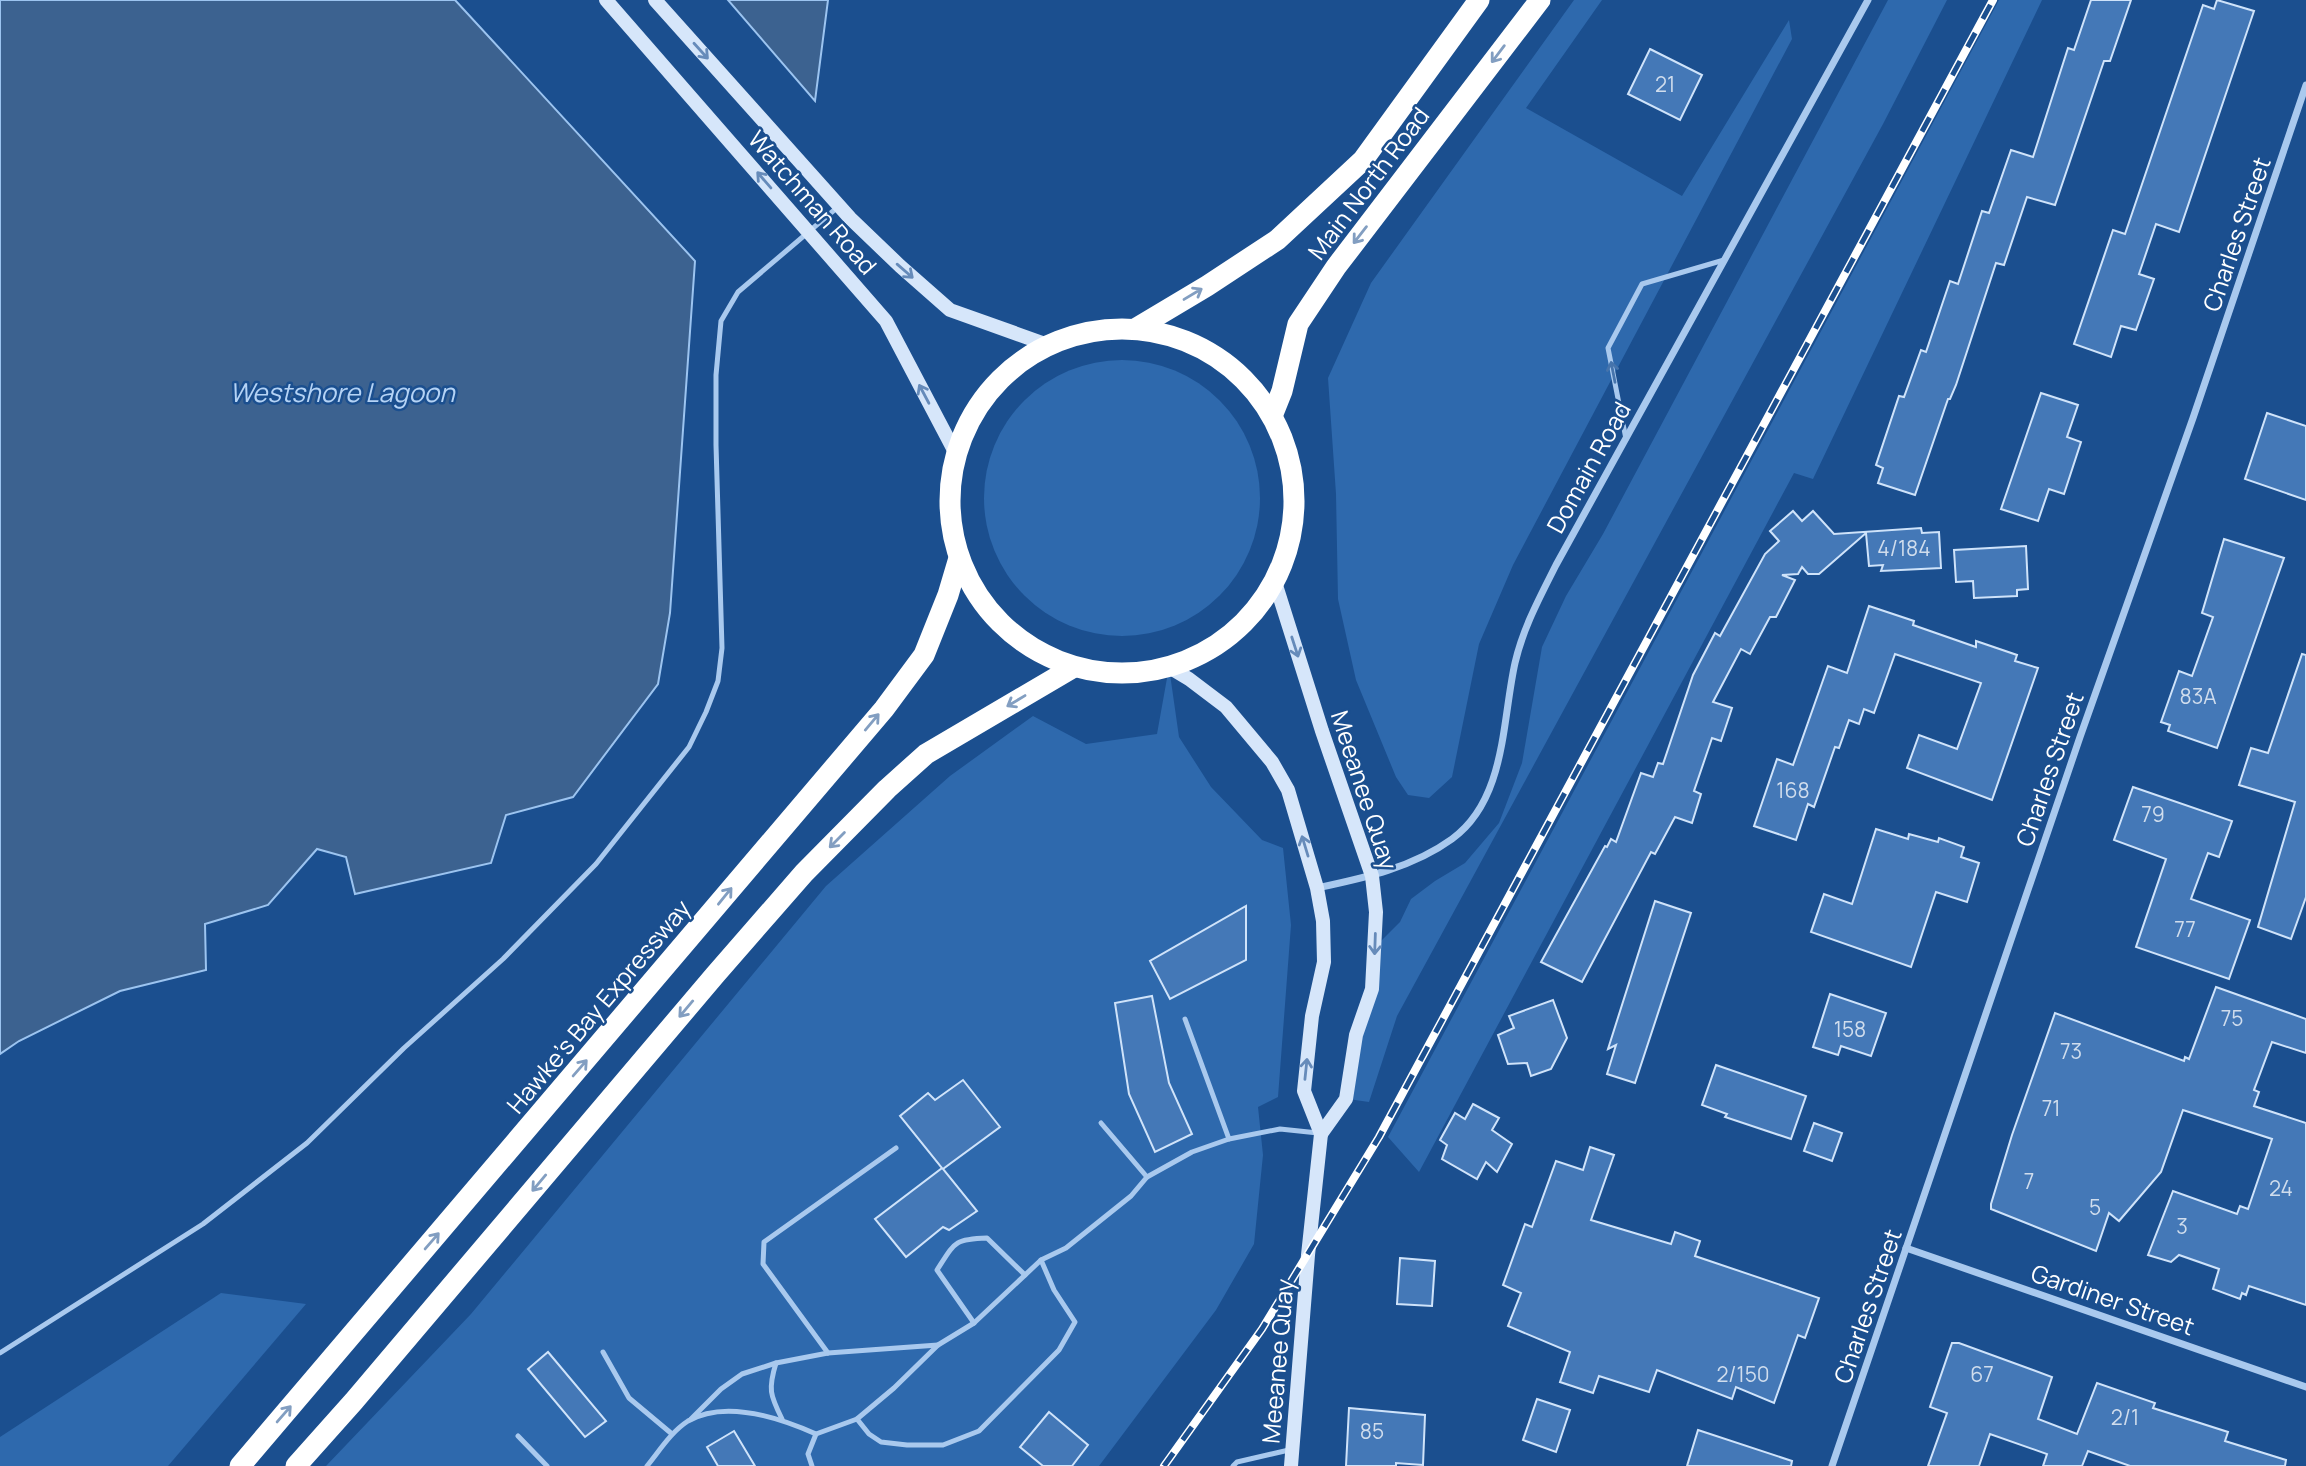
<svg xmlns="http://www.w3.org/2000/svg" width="2306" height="1466" font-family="Manrope,sans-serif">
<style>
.green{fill:#2e69ad}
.water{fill:#3c6290;stroke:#9cc4f0;stroke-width:2}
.building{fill:#4478b7;stroke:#cfe3fa;stroke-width:2}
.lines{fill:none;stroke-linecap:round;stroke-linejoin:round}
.lane{stroke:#a9c9ee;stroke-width:5}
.street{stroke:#a9c9ee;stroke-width:7}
.secondary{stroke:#d6e6fa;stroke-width:14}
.highway{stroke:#fff;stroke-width:21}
.rail-casing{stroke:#fff;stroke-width:8}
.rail{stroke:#1b4f8f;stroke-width:5;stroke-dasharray:16;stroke-linecap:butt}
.oneway{stroke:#668bba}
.oneway2{stroke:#829ec1}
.oneway3{stroke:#4674ac}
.labels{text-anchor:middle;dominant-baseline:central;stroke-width:5;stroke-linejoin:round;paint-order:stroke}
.number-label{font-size:21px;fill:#d0dded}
.street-label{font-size:24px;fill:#fff;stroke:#1b4f8f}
.water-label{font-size:26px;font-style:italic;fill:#b5d3f5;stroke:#1b4f8f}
</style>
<rect width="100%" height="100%" fill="#1b4f8f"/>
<g class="green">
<polygon points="1574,0 1602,0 1526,108 1682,196 1789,20 1792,39 1513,565 1479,644 1452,777 1429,798 1408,795 1396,777 1356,680 1338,599 1336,494 1328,378 1371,283"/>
<polygon points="1888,0 1947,0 1883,124 1397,1016 1369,1102 1348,1099 1375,947 1400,922 1411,899 1435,881 1465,863 1499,823 1522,763 1542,647 1566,596 1603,534"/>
<polygon points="1999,0 2042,0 1813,479 1794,473 1419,1172 1388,1137"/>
<circle cx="1122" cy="498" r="138"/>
<polygon points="1169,667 1179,737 1211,787 1262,840 1283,848 1291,925 1278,1097 1258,1107 1263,1155 1254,1244 1216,1310 1099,1466 326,1466 471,1314 826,886 950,776 1033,716 1086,744 1157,734"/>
<polygon points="221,1293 306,1304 168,1466 0,1466 0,1437"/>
</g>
<g class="water">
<polygon points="0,0 455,0 695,261 670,613 658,684 573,797 506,815 491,863 355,894 346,857 317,849 268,905 205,924 206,970 120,991 19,1041 0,1054"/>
<polygon points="728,0 828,0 815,101"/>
</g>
<g class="building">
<polygon points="2091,0 2131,0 2110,61 2104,61 2055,205 2027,197 2004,265 1996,263 1956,385 1950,399 1948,399 1915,495 1878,483 1883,468 1876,465 1899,396 1904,397 1921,350 1926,352 1950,281 1958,284 1982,211 1989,213 2011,150 2033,157 2068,48 2074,50"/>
<polygon points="2217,0 2254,11 2179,232 2156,224 2139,274 2154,279 2136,330 2121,326 2111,357 2074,344 2113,230 2125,234 2203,5 2214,9"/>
<polygon points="1650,49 1702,75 1680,120 1628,94"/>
<polygon points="2041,393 2078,405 2067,437 2081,442 2064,494 2049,489 2038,521 2001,509"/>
<polygon points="2267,413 2306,426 2306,500 2245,479"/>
<polygon points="1793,511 1802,521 1813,511 1834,534 1921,528 1922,533 1939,532 1941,568 1881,571 1883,565 1869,566 1866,533 1819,574 1808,574 1802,567 1798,574 1782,575 1795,580 1776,617 1770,617 1750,654 1741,649 1713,702 1732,708 1721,741 1712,738 1694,791 1701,794 1692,823 1675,817 1655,854 1651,852 1582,982 1541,962 1605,846 1607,847 1611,839 1616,842 1641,773 1653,777 1658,763 1663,764 1693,675 1715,633 1720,636 1765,554 1779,541 1770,531"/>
<polygon points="2224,539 2284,558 2217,748 2168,731 2170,725 2161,722 2179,671 2192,676 2213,617 2202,613"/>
<polygon points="2026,546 2028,589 2017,590 2017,596 1974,598 1973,581 1956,582 1954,550"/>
<polygon points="1869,606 1914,621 1913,625 1976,647 1976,641 2017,655 2015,661 2038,668 1992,800 1907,768 1919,735 1957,749 1981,683 1895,654 1874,713 1864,709 1859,724 1849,720 1839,748 1835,747 1814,807 1808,804 1796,840 1754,826 1777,759 1793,765 1828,666 1847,673"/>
<polygon points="2302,654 2306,655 2306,897 2291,939 2258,927 2295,802 2239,785 2251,748 2268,753"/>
<polygon points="2133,787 2232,821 2219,857 2208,853 2191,899 2250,920 2229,979 2136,947 2166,859 2114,840"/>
<polygon points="1876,829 1908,839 1909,834 1938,842 1939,838 1964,847 1961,857 1979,863 1967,902 1936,892 1911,967 1811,932 1824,894 1852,904"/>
<polygon points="1655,901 1691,913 1635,1083 1607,1074 1616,1045 1608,1049"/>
<polygon points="1246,906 1246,960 1170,999 1150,961"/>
<polygon points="2216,987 2306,1019 2306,1053 2272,1042 2254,1090 2259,1092 2254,1106 2306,1123 2306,1305 2249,1286 2246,1295 2242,1293 2240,1299 2213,1289 2219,1269 2179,1255 2171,1262 2148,1255 2173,1191 2237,1214 2240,1206 2248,1209 2272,1139 2183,1110 2161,1172 2119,1221 2109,1213 2096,1251 1991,1209 1991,1204 2012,1135 2055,1013 2184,1061 2185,1057 2189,1059"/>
<polygon points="1830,994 1886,1013 1871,1056 1841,1046 1838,1055 1813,1047"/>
<polygon points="1152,996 1169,1083 1192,1134 1155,1152 1129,1094 1115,1003"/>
<polygon points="1553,1000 1567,1038 1551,1069 1531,1076 1527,1063 1508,1064 1498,1035 1514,1028 1509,1016"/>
<polygon points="1716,1065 1806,1096 1791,1139 1725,1117 1727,1114 1702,1105"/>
<polygon points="963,1080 1000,1127 943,1169 977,1211 949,1230 943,1227 906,1257 875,1219 942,1168 900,1116 928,1093 935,1100"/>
<polygon points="1473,1104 1499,1118 1492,1130 1512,1144 1497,1172 1486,1162 1477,1179 1442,1159 1447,1145 1440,1140 1455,1113 1465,1119"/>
<polygon points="1814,1123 1842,1133 1832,1161 1804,1151"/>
<polygon points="1590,1147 1614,1155 1591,1220 1671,1244 1675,1232 1700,1241 1695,1256 1819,1298 1805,1338 1798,1335 1774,1403 1736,1387 1732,1399 1657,1370 1649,1392 1599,1376 1593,1393 1560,1382 1570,1352 1508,1326 1521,1293 1503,1285 1525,1224 1532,1227 1556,1161 1583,1170"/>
<polygon points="1400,1258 1435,1261 1432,1306 1397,1304"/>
<polygon points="1952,1343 1959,1343 2052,1377 2038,1419 2077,1434 2097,1383 2155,1403 2153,1408 2228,1432 2225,1441 2286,1460 2285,1466 2130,1466 2088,1451 2082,1466 2043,1466 2047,1454 1990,1434 1979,1466 1928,1466 1947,1413 1930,1407"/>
<polygon points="548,1352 606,1421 585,1437 528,1369"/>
<polygon points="1537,1399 1570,1410 1556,1452 1523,1440"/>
<polygon points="1349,1408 1425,1415 1423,1465 1396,1463 1396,1466 1346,1466"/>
<polygon points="1049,1412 1088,1445 1072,1466 1043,1466 1020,1447"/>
<polygon points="1698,1430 1792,1461 1791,1466 1687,1466"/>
<polygon points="734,1431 755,1466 718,1466 707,1447"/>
</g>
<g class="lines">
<g class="lane">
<polyline points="1626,439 1608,348 1642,284 1724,260"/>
<polyline points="1185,1019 1229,1139"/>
<polyline points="1101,1123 1147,1177"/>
<path d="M 974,1323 L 937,1270 C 955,1242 954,1239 987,1238 L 1025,1275"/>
<polyline points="603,1352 629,1398 672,1434"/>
<polyline points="0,1353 203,1224 307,1143 404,1048 503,959 596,864 689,747 706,712 718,681 722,648 716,445 716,375 721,321 738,292 839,206"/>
<polyline points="828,1353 763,1264 764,1242 896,1148"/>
<path d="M 776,1363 C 768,1389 770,1395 782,1419"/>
<polyline points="691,1419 721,1389 742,1374 776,1363 828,1353 938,1345"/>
<polyline points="857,1419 869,1434 881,1442 907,1445 943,1445 979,1431 1059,1350 1075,1322 1054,1290 1041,1260"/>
<polyline points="518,1436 547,1466"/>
<path d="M 647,1466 C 660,1450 671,1432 688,1421 C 726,1399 780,1418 816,1434 L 857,1419 L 894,1388 L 938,1345 L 974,1323 L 1041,1260 L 1066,1248 L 1131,1196 L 1147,1177 L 1192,1152 L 1229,1139 L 1280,1129 L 1318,1133"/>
<polyline points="812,1466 808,1454 816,1434"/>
<polyline points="1233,1466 1237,1462 1289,1450"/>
</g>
<g class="street">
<path d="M 1317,888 C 1364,878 1412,868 1452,839 C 1506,800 1502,721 1515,663 C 1523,628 1540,597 1556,565 L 1868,0"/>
<polyline points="1906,1248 2306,1387"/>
<polyline points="1832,1466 2080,737 2193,418 2306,85"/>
</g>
<g class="secondary">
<polyline points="606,0 886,321 956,454"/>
<polyline points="655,0 850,218 900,266 950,310 1048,345"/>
<polyline points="1275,582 1322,731 1372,876 1376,912 1372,989 1356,1035 1346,1099 1321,1134"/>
<polyline points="1169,667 1189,679 1226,707 1272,762 1288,790 1317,888 1323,921 1324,962 1312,1016 1304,1091 1321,1134 1308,1255 1291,1466"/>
</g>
<g class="highway">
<polyline points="1135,329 1207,286 1277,240 1363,160 1479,0"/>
<circle cx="1122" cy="501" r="172"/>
<polyline points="1272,416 1282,391 1298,324 1336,267 1540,0"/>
<polyline points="240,1466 884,709 924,655 948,595 959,558"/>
<polyline points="296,1466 354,1401 715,975 804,873 887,789 926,754 1074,667"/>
</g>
<defs>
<polyline id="rail" points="1164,1466 1262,1329 1379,1137 1993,0"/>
</defs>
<use href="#rail" class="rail-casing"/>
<use href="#rail" class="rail"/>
</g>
<defs><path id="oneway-shaft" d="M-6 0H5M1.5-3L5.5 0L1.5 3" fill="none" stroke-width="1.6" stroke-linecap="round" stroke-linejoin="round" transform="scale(1.75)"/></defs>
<g class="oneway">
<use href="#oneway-shaft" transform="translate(701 51) rotate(48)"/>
<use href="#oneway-shaft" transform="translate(764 180) rotate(-131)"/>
<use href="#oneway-shaft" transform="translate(905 271) rotate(41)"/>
<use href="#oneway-shaft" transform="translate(924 394) rotate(-118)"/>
<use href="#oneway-shaft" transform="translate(1295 647) rotate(72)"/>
<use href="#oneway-shaft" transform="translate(1305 846) rotate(-107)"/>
<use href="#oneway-shaft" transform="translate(1375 944) rotate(92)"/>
<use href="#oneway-shaft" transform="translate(1306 1069) rotate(-84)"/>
</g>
<g class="oneway2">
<use href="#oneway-shaft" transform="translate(1498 54) rotate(127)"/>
<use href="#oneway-shaft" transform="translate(1360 235) rotate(128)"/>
<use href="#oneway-shaft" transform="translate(1193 294) rotate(-31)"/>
<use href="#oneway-shaft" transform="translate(1016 701) rotate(149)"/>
<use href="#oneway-shaft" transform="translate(872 722) rotate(-50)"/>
<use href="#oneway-shaft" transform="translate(837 840) rotate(135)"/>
<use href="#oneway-shaft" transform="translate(725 896) rotate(-51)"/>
<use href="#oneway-shaft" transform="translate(686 1009) rotate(130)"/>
<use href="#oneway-shaft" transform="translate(580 1068) rotate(-49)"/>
<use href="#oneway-shaft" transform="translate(539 1183) rotate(130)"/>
<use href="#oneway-shaft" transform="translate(432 1241) rotate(-49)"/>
<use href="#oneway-shaft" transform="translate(284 1414) rotate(-49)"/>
</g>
<use class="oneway3" href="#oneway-shaft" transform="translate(1613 372) rotate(-101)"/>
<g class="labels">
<g class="number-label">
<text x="1665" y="84">21</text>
<text x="1904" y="548">4/184</text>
<text x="2198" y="696">83A</text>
<text x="1793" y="790">168</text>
<text x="2153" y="814">79</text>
<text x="2185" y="929">77</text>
<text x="2232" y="1018">75</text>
<text x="1850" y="1029">158</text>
<text x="2071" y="1051">73</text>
<text x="2051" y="1108">71</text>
<text x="2029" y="1181">7</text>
<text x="2281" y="1188">24</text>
<text x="2095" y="1207">5</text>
<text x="2182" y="1226">3</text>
<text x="1743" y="1374">2/150</text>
<text x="1982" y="1374">67</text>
<text x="2125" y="1417">2/1</text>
<text x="1372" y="1431">85</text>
</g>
<g class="street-label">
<text transform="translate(1368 183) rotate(-53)">Main North Road</text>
<text transform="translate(813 202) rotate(49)">Watchman Road</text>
<text transform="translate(2236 234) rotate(-71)">Charles Street</text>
<text transform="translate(1588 467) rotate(-61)">Domain Road</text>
<text transform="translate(2049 769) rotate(-71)">Charles Street</text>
<text transform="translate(1365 790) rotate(72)">Meeanee Quay</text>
<text transform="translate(598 1006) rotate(-50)">Hawke's Bay Expressway</text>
<text transform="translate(2113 1299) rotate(19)">Gardiner Street</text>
<text transform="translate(1867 1306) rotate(-71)">Charles Street</text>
<text transform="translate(1277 1361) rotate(-85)">Meeanee Quay</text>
</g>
<g class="water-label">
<text x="342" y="392">Westshore Lagoon</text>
</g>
</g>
</svg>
